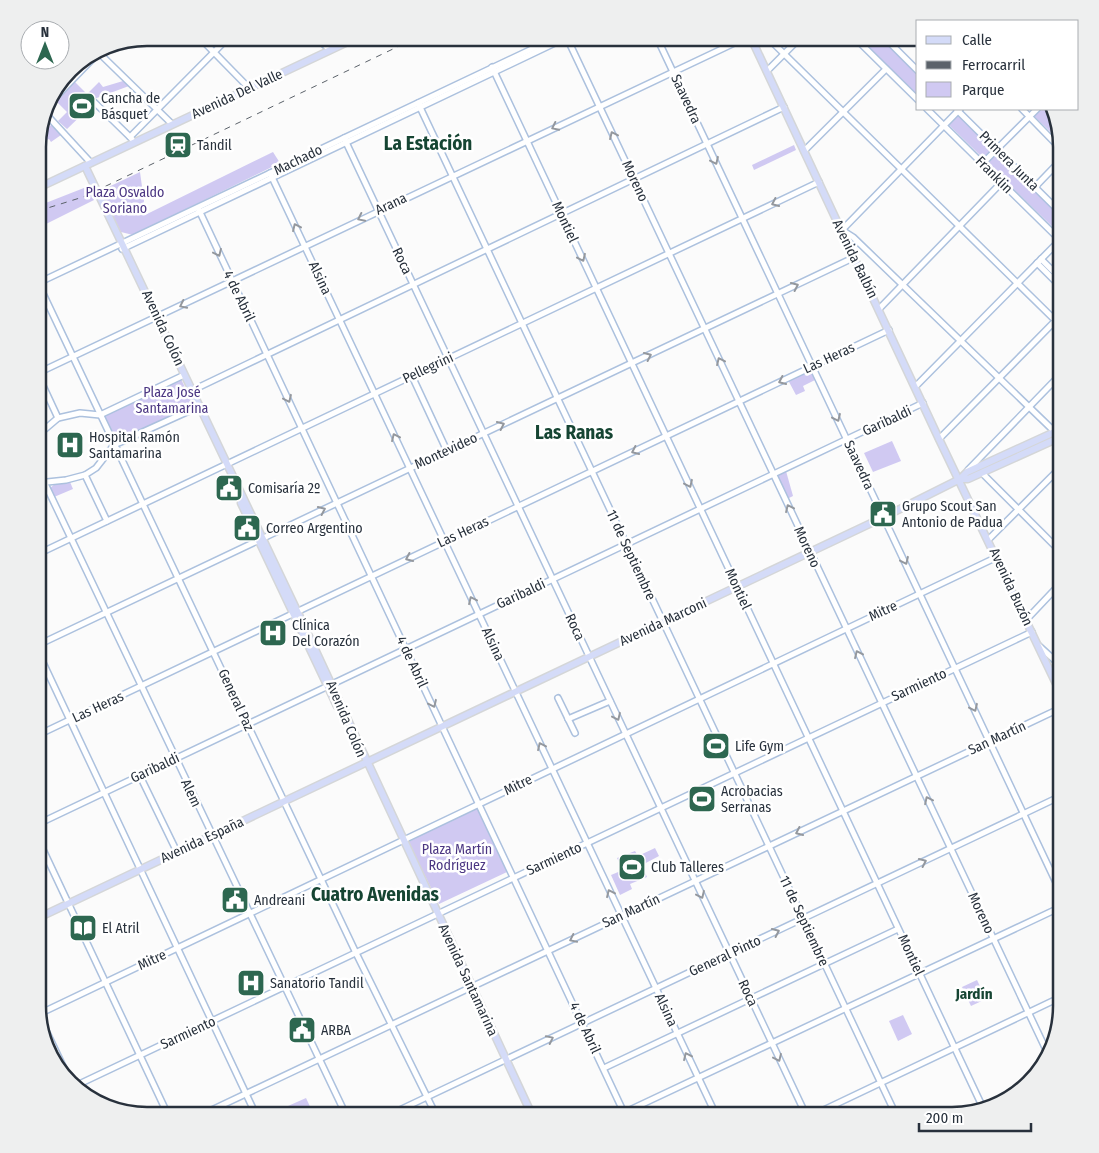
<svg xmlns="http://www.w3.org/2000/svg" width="1099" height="1153" font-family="'Fira Sans Condensed',sans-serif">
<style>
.green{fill:#d0c9f2}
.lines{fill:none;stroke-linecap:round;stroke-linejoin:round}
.minor-casing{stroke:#acc1de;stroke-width:8}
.major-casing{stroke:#d4d6d8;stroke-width:9}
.minor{stroke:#fff;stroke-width:5}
.major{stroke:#d4dbf8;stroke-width:6}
.rail{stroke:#5b626a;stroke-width:1;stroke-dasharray:6 6;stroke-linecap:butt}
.oneway{stroke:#94989e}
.labels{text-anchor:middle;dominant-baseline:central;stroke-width:5;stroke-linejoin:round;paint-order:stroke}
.street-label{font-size:14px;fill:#28313c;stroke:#fff}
.poi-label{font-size:14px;fill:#28313c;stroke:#fff;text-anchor:start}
.park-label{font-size:14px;fill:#4b3682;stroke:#fff}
.neighbourhood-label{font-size:15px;font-weight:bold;fill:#164533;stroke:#fff}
.district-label{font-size:19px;font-weight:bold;fill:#164533;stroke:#fff}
.rim{fill:none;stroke:#28313c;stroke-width:2.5}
</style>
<rect width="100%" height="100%" fill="#fbfbfb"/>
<g class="green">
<polygon points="859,38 881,38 918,74 918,95"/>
<polygon points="74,81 87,94 99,82 103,87 123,81 129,86 94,99 95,102 67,129 58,121 67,112 55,100"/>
<polygon points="1041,109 1054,109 1061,142 1034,116"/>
<polygon points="959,115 994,149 984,159 949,125"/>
<polygon points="51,125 61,135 51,142 49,139 38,144 41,126 46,130"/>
<polygon points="794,145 796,150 754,170 752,165"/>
<polygon points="273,152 280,163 133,235 121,232 100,191 140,172 144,201 142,209 147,214"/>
<polygon points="996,152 1061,216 1061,235 986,162"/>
<polygon points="89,186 94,200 38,228 38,206"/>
<polygon points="810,370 815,380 803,386 805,391 796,395 788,380"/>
<polygon points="181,379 194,406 115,442 103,417"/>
<polygon points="892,441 901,461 873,472 864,453"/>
<polygon points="786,471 793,496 787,499 777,475"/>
<polygon points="70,482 73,489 54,497 50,488 55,484"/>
<polygon points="477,808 507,872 439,904 408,842"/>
<polygon points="655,848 659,856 642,865 647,877 630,884 632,889 620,895 611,875 623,870 617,858 635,851 638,856"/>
<polygon points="977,980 986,999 971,1006 962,987"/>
<polygon points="903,1015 912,1034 898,1041 889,1021"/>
<polygon points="306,1098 314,1115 293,1115 288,1106"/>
</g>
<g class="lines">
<defs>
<g id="minor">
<polyline points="200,38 249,88"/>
<polyline points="317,38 330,50"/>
<polyline points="567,38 1049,1056"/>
<polyline points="657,38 1061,893"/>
<polyline points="768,38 1061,326"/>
<polyline points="855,38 918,100"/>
<polyline points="885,38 918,71"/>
<polyline points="97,51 172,124"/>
<polyline points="492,67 984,1110"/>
<polyline points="767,71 800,38"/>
<polyline points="91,99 132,139"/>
<polyline points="418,103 896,1115"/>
<polyline points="47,106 105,46"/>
<polyline points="927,109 1061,241"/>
<polyline points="960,109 842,230 853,237 1056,433"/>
<polyline points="1022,109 1061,149"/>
<polyline points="957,110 1061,213"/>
<polyline points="45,113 91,163"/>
<polyline points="130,137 228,38"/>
<polyline points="344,138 806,1115"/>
<polyline points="804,151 886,69"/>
<polyline points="982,164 1037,109"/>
<polyline points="270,173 716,1115"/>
<polyline points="1035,187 1061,160"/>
<polyline points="198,208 625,1115"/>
<polyline points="122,249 555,43 560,38"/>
<polyline points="1041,259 1061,279"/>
<polyline points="1037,263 1061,287"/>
<polyline points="38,283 356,953 436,1115"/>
<path d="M 38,283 C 210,202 381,119 553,39 L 559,38"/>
<polyline points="879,309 1002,182"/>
<polyline points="38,373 745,38"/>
<polyline points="38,375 58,418"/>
<polyline points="412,376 447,451"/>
<polyline points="915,387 1061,239"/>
<polyline points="193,390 784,107"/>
<polyline points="38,435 58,418 80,413 100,415 182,376"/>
<polyline points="939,439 1061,315"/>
<polyline points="38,469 346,1115"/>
<polyline points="968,470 1061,374"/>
<polyline points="982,473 1061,552"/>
<polyline points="85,475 107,521"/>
<polyline points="38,483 66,480 85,475 96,468 114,445 200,406"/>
<polyline points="988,540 1061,467"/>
<polyline points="38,554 819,182"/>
<polyline points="1026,620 1061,583"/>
<polyline points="38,645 855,257"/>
<polyline points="1038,645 1061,666"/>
<polyline points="38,652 256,1115"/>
<polyline points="558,698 575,733"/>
<polyline points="568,719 610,701"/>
<polyline points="38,735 889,330"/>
<polyline points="140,776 177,852"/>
<polyline points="38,824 923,403"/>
<polyline points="38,839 168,1115"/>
<polyline points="39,1014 997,557"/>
<polyline points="39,1016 71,1083"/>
<polyline points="604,1068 898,929"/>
<polyline points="75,1086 1032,632"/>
<polyline points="201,1115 1061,708"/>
<polyline points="389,1115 1061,796"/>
<polyline points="619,1115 1061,907"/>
<polyline points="813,1115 1061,997"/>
</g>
<g id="major">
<polyline points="751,38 939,439 1061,694"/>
<polyline points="85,166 299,615 532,1115"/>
<polyline points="38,188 356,38"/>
<polyline points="960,479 968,479 1061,437"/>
<polyline points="241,503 337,706"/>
<polyline points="38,918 884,517 960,479 967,472 1061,429"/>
</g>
</defs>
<use href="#minor" class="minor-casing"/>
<use href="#major" class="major-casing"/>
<use href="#minor" class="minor"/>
<use href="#major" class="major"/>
<polyline class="rail" points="38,211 83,197 416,38"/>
</g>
<defs><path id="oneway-chevron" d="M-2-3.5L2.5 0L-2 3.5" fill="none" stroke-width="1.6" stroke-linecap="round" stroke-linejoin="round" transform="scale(1.25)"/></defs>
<g class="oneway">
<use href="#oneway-chevron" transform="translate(555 127) rotate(154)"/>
<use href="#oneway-chevron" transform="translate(613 135) rotate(-115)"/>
<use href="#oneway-chevron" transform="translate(715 161) rotate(65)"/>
<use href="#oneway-chevron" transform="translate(775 203) rotate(155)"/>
<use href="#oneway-chevron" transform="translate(361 218) rotate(154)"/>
<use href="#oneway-chevron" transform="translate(296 227) rotate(-115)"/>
<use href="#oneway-chevron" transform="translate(218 253) rotate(65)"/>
<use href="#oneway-chevron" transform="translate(582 258) rotate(65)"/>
<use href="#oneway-chevron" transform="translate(795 286) rotate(-25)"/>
<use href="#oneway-chevron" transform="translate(183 305) rotate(154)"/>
<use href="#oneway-chevron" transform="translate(648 356) rotate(-25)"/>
<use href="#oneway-chevron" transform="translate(720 361) rotate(-115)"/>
<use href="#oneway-chevron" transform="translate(782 381) rotate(155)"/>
<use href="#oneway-chevron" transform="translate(288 399) rotate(65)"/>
<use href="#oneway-chevron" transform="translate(837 418) rotate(65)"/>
<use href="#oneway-chevron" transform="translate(501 425) rotate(-25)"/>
<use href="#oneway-chevron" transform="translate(395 437) rotate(-115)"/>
<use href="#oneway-chevron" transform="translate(635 451) rotate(155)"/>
<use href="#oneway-chevron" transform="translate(689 484) rotate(65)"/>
<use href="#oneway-chevron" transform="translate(789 508) rotate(-115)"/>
<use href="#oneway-chevron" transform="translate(322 510) rotate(-25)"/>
<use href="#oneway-chevron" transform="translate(409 558) rotate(155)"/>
<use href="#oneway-chevron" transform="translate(905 561) rotate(65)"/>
<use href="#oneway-chevron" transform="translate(472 600) rotate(-115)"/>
<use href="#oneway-chevron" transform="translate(858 654) rotate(-115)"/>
<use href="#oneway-chevron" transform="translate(433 704) rotate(65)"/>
<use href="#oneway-chevron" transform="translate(974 708) rotate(65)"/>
<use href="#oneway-chevron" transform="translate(617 717) rotate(65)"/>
<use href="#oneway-chevron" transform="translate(541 746) rotate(-115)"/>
<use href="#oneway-chevron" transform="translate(928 800) rotate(-116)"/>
<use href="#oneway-chevron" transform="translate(799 832) rotate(155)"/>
<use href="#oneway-chevron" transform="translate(923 862) rotate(-25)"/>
<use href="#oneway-chevron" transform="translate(610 893) rotate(-115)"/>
<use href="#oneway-chevron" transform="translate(701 895) rotate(65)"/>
<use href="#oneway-chevron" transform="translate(776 932) rotate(-25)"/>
<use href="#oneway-chevron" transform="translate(573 939) rotate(154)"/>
<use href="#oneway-chevron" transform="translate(550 1039) rotate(-26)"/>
<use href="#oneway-chevron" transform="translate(687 1056) rotate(-115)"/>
<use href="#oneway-chevron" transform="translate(778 1058) rotate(65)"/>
</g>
<defs>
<symbol id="stadium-square" viewBox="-11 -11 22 22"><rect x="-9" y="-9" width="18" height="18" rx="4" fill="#2d6750" stroke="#fff"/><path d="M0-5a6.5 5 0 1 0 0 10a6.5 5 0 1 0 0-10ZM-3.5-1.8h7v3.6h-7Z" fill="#fff"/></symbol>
<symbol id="station-square" viewBox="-11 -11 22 22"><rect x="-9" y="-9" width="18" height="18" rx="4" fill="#2d6750" stroke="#fff"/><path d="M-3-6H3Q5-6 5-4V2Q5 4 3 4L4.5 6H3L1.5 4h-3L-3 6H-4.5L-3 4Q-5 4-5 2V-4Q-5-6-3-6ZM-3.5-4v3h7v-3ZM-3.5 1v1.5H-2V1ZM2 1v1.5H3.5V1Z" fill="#fff"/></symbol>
<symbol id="hospital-square" viewBox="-11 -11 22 22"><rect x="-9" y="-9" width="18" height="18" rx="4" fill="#2d6750" stroke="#fff"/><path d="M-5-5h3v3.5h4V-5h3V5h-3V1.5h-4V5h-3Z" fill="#fff"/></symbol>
<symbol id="civic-square" viewBox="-11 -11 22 22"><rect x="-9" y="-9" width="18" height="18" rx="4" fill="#2d6750" stroke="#fff"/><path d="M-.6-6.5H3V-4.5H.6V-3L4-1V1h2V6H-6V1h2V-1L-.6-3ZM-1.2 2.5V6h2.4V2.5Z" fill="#fff"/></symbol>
<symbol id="library-square" viewBox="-11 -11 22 22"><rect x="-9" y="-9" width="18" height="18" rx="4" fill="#2d6750" stroke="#fff"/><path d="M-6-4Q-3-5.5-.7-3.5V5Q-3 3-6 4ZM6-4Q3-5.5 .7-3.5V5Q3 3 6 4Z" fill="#fff"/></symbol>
</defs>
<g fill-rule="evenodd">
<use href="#stadium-square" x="66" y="90" width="32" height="32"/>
<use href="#station-square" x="162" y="129" width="32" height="32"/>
<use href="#hospital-square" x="54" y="429" width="32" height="32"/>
<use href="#civic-square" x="213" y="472" width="32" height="32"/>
<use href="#civic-square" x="867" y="498" width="32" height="32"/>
<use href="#civic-square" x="231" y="512" width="32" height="32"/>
<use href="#hospital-square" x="257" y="617" width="32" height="32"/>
<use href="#stadium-square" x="700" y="730" width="32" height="32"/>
<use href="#stadium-square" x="686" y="783" width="32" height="32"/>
<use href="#stadium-square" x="616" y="851" width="32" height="32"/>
<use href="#civic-square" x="219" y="884" width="32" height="32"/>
<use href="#library-square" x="67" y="912" width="32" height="32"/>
<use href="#hospital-square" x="235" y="967" width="32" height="32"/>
<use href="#civic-square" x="286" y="1014" width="32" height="32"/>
</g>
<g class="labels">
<g class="street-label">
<text transform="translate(237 94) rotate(-25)">Avenida Del Valle</text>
<text transform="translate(686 99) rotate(65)">Saavedra</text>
<text transform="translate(298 160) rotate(-26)">Machado</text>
<text transform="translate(1009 161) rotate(45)">Primera Junta</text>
<text transform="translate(994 175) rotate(45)">Franklin</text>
<text transform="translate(635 181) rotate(65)">Moreno</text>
<text transform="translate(391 204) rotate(-25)">Arana</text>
<text transform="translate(565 222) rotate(65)">Montiel</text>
<text transform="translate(855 259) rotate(64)">Avenida Balbín</text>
<text transform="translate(402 261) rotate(64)">Roca</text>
<text transform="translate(320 278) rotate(65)">Alsina</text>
<text transform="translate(239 296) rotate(64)">4 de Abril</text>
<text transform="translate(163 328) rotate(65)">Avenida Colón</text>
<text transform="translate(829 358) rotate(-25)">Las Heras</text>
<text transform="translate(428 368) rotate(-25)">Pellegrini</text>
<text transform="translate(887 421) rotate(-25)">Garibaldi</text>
<text transform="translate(446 451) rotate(-25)">Montevideo</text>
<text transform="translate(859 465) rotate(65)">Saavedra</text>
<text transform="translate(463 532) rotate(-25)">Las Heras</text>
<text transform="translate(807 547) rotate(65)">Moreno</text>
<text transform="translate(631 555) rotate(65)">11 de Septiembre</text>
<text transform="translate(1011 587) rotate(65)">Avenida Buzón</text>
<text transform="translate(738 589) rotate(65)">Montiel</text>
<text transform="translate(521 594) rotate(-25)">Garibaldi</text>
<text transform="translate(883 611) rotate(-25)">Mitre</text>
<text transform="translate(663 622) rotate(-25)">Avenida Marconi</text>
<text transform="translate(575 627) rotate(65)">Roca</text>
<text transform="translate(493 644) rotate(65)">Alsina</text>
<text transform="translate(412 662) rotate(65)">4 de Abril</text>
<text transform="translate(919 685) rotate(-25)">Sarmiento</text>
<text transform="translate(236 700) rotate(65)">General Paz</text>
<text transform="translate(98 707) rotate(-25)">Las Heras</text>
<text transform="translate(346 719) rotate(67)">Avenida Colón</text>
<text transform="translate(997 738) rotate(-25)">San Martín</text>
<text transform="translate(155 768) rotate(-25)">Garibaldi</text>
<text transform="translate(518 785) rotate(-26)">Mitre</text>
<text transform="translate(191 793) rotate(65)">Alem</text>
<text transform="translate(202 840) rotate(-25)">Avenida España</text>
<text transform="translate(554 859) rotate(-25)">Sarmiento</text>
<text transform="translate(631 911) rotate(-25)">San Martín</text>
<text transform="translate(981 913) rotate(65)">Moreno</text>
<text transform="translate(804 921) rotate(65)">11 de Septiembre</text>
<text transform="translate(911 955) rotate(65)">Montiel</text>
<text transform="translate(725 956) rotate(-25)">General Pinto</text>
<text transform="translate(152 960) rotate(-25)">Mitre</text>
<text transform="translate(468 980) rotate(65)">Avenida Santamarina</text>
<text transform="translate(748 993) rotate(65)">Roca</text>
<text transform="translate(666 1010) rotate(65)">Alsina</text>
<text transform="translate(585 1028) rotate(65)">4 de Abril</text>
<text transform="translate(188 1033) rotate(-25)">Sarmiento</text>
</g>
<g class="poi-label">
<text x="101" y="98">Cancha de<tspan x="101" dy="16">Básquet</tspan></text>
<text x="197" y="145">Tandil</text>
<text x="89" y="437">Hospital Ramón<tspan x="89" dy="16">Santamarina</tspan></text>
<text x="248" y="488">Comisaría 2º</text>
<text x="902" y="506">Grupo Scout San<tspan x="902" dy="16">Antonio de Padua</tspan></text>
<text x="266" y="528">Correo Argentino</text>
<text x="292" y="625">Clínica<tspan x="292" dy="16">Del Corazón</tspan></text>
<text x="735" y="746">Life Gym</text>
<text x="721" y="791">Acrobacias<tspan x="721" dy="16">Serranas</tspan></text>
<text x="651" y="867">Club Talleres</text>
<text x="254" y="900">Andreani</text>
<text x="102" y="928">El Atril</text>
<text x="270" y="983">Sanatorio Tandil</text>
<text x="321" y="1030">ARBA</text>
</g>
<g class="park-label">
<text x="125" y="192">Plaza Osvaldo<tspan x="125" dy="16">Soriano</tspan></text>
<text x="172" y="392">Plaza José<tspan x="172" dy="16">Santamarina</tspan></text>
<text x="457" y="849">Plaza Martín<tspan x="457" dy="16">Rodríguez</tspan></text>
</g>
<g class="neighbourhood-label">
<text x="974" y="994">Jardín</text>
</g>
<g class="district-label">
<text x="428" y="143">La Estación</text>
<text x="574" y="432">Las Ranas</text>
<text x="375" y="894">Cuatro Avenidas</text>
</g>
</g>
<path d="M0 0H1099V1153H0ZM147 46H952A101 101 0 0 1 1053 147V1006A101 101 0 0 1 952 1107H147A101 101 0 0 1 46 1006V147A101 101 0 0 1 147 46Z" fill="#eeefef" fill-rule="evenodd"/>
<path class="rim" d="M147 46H952A101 101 0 0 1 1053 147V1006A101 101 0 0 1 952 1107H147A101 101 0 0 1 46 1006V147A101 101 0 0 1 147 46Z"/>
<rect x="916" y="20" width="162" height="90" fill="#ffffff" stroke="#a9adb1"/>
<rect x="926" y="36" width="25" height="8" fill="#d4dbf8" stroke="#a9adb1"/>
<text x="962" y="45" font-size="15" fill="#28313c">Calle</text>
<rect x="926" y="61" width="25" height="8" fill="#5b626a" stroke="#a9adb1"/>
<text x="962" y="70" font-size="15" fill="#28313c">Ferrocarril</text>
<rect x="926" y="82" width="25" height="15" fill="#d0c9f2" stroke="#a9adb1"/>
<text x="962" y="95" font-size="15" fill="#28313c">Parque</text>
<g transform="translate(45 45)"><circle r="24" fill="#ffffff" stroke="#a9adb1"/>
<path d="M0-4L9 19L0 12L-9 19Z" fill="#2d6750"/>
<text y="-8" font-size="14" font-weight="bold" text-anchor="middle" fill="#28313c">N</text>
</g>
<path d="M919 1123v8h112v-8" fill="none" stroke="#28313c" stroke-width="2.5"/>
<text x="926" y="1123" font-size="15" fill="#28313c" stroke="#ffffff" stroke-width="4" paint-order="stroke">200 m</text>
</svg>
